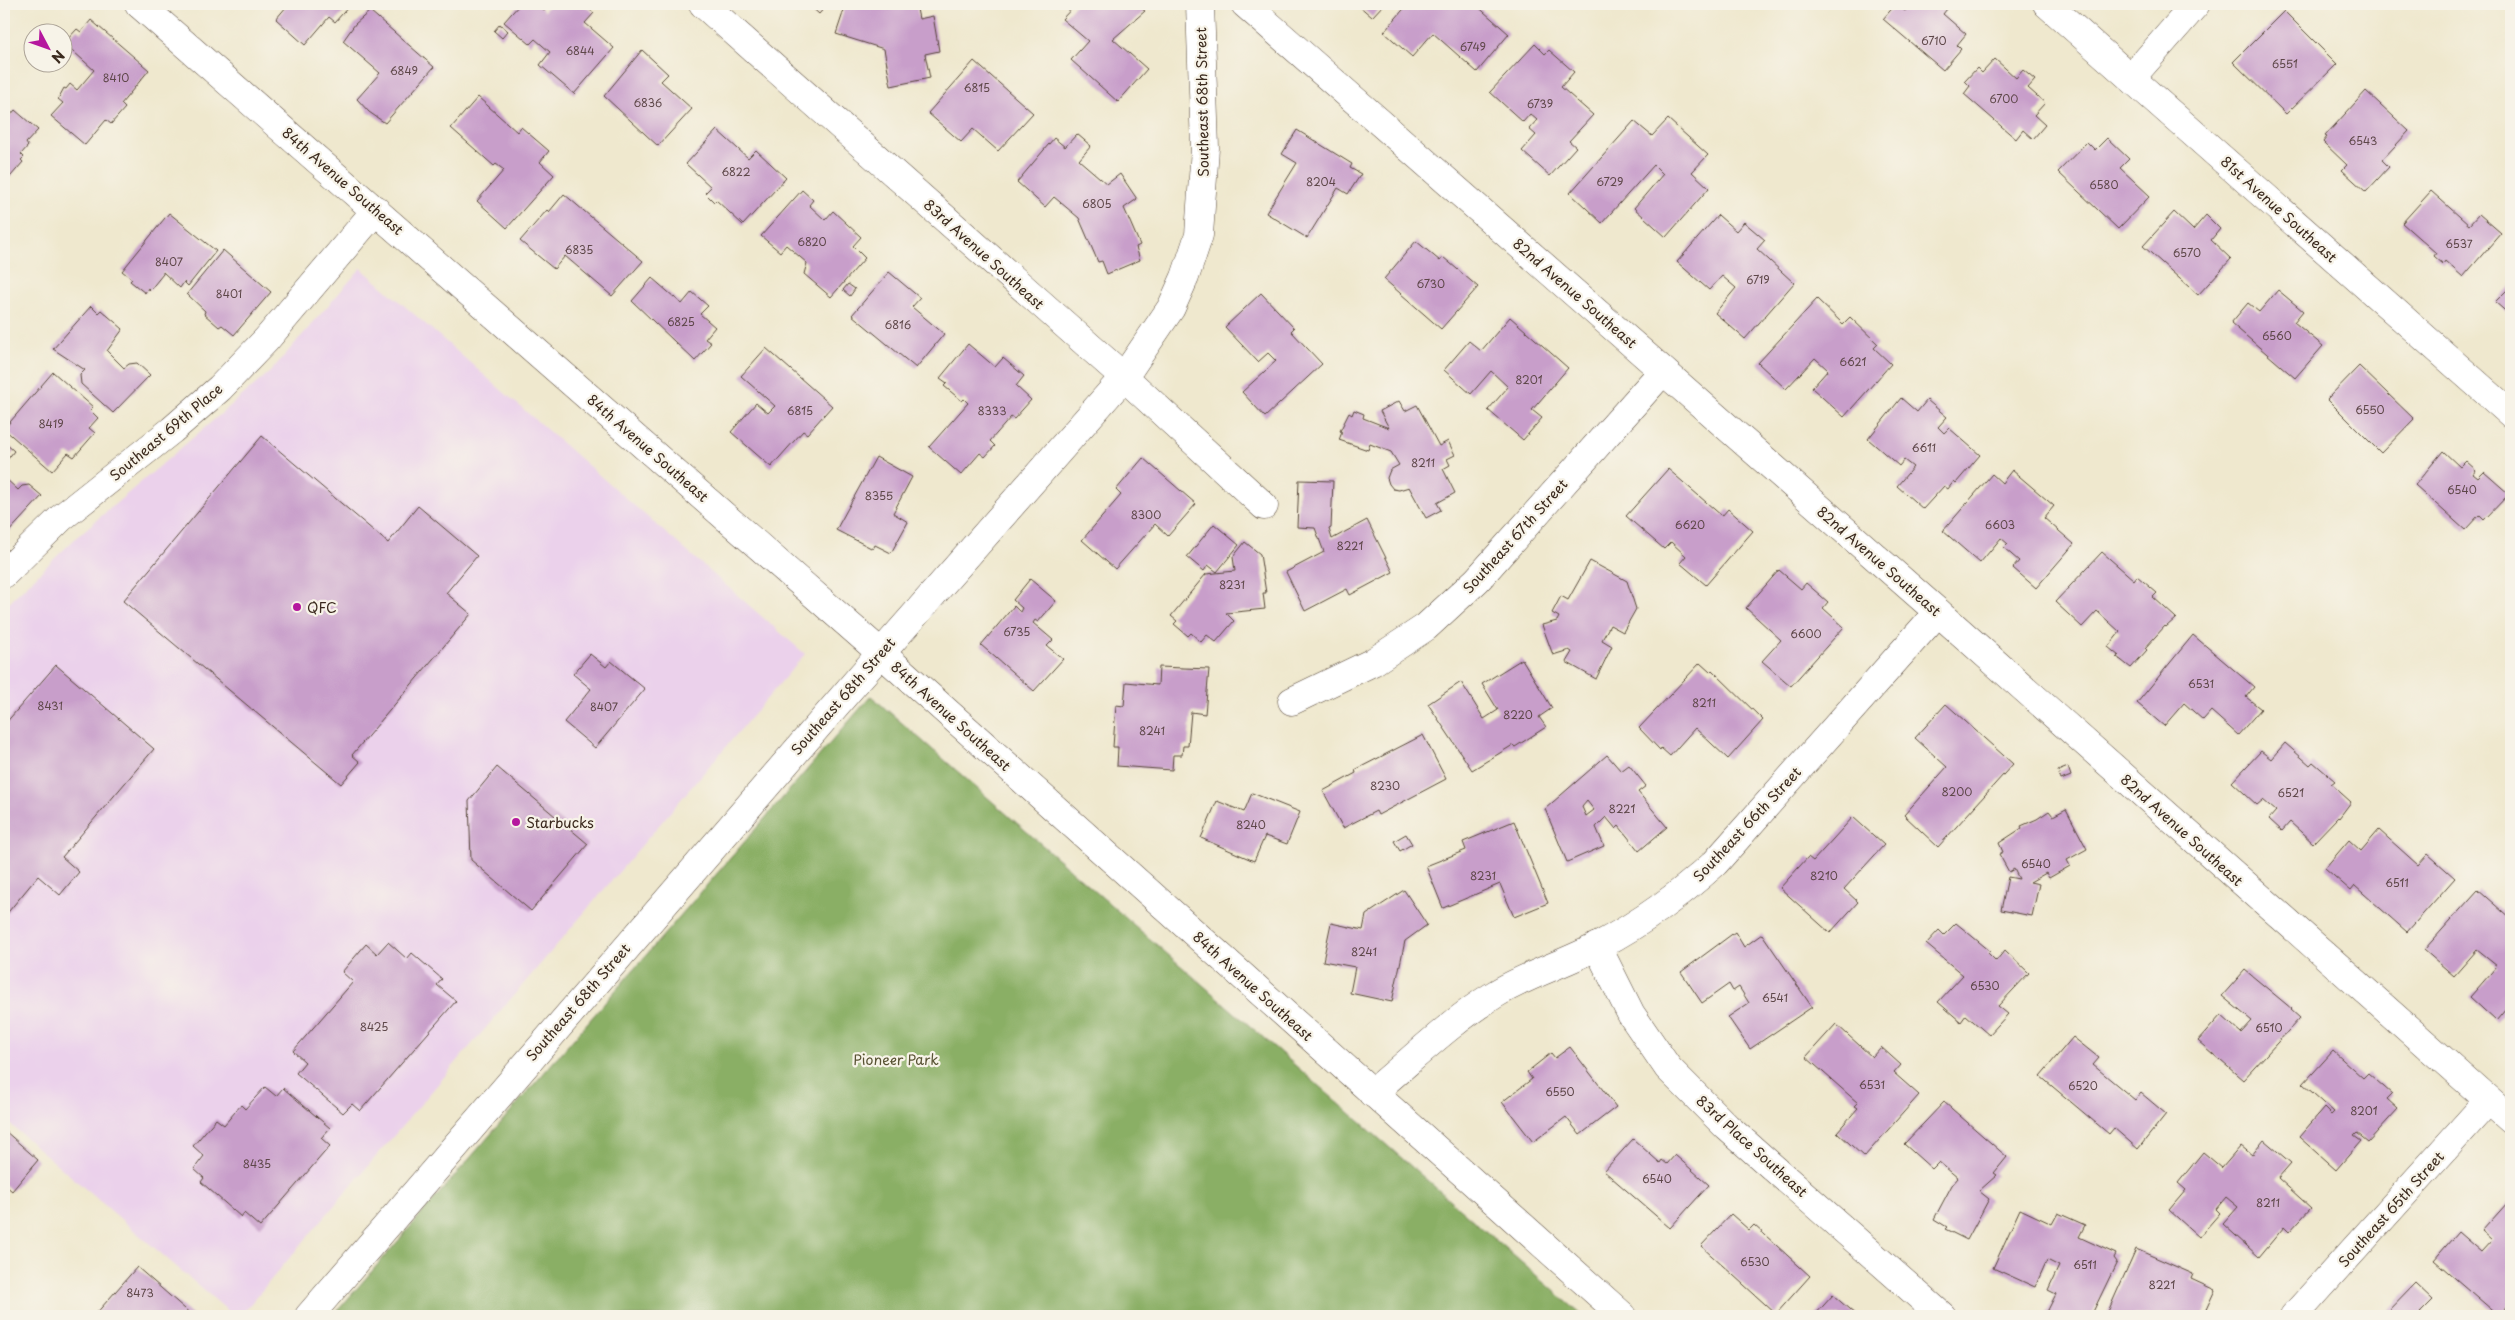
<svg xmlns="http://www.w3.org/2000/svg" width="2515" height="1320" font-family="'Playpen Sans',sans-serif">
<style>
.built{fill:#ebd1eb}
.forest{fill:#8aaf65;stroke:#626c42}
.building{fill:#c89eca;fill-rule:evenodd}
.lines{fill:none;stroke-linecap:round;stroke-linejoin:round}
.minor-casing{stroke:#564638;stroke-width:29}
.minor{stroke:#fff;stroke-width:28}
.poi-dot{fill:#b5179e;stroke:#f7f3e8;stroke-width:2}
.labels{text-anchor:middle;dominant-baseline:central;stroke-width:4.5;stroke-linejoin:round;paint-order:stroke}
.number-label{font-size:11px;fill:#5e4749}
.street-label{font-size:14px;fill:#3b2a1e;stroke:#f7f3e8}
.poi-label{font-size:14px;fill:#3b2a1e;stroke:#f7f3e8;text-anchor:start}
.park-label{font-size:14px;fill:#585233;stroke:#f7f3e8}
</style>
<rect width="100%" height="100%" fill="#f7f3e8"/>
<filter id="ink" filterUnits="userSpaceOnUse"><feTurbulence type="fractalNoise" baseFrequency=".02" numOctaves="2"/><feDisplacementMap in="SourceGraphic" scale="10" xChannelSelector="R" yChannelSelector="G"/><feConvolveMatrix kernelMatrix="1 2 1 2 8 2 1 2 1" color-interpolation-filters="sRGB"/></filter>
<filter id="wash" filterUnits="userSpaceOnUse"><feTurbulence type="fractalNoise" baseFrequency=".0096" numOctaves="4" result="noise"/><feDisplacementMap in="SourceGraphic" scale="20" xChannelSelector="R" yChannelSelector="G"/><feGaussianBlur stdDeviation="1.12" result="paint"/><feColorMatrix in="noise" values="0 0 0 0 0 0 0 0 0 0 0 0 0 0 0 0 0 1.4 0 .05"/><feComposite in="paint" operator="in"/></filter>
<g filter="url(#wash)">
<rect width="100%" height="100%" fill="#efe8ce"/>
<polygon class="built" points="361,268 805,654 240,1316 234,1316 4,1119 4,607 79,535 270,372"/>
<polygon class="forest" points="871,696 1583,1316 333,1316"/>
<g id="blocks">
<g class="building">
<polygon points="284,4 351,4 335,22 329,17 305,45 276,19 287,6"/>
<polygon points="520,4 537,4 544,11 550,4 583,4 594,13 585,23 614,48 574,94 540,65 550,52 535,39 530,44 504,22"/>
<polygon points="808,4 828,4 819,14"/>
<polygon points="846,4 916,4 919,19 933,16 939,51 925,54 930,78 891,86 884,49 836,34"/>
<polygon points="1076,4 1135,4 1145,11 1113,39 1147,69 1118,102 1071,60 1088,41 1062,19"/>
<polygon points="1357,4 1384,4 1372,17"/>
<polygon points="1408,4 1475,4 1509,34 1477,72 1433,33 1412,57 1384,32"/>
<polygon points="1896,4 1905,11 1911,4 1941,4 1947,9 1943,14 1966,34 1957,45 1961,49 1943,70 1883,19"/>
<polygon points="370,11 434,67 385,123 369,112 357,99 380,73 343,41 355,24"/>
<polygon points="2284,11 2337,64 2286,114 2233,62"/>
<polygon points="91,20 149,70 121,104 125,108 111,124 106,120 85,145 51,116 63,103 58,99 64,88 66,89 70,84 77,90 94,70 64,43 77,29 81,32"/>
<polygon points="500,24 508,31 502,38 494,31"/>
<polygon points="1535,44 1545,54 1549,50 1574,72 1561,87 1593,115 1569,141 1576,147 1550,176 1522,151 1536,135 1529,129 1537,120 1530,114 1523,122 1490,92"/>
<polygon points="642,50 668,74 661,81 692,109 658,146 604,96"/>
<polygon points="1995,59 2016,78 2023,70 2035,80 2028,88 2045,103 2034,115 2045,125 2033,139 2023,130 2016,139 1964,94 1970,86 1965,81 1977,68 1982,73"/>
<polygon points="974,61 1033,113 998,151 973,129 961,142 928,113"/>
<polygon points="2366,91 2409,131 2382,160 2389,167 2366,192 2342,170 2347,165 2323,142 2327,137 2325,136"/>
<polygon points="478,97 517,132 521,127 549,151 540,162 554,175 507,228 477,201 504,170 496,164 494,166 451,128"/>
<polygon points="15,110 38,130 26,143 28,146 21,154 24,157 21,160 23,162 4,184 4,123"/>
<polygon points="1668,119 1708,155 1692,172 1709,188 1666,237 1634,208 1663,174 1654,165 1602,223 1570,193 1634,121 1652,136"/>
<polygon points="717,130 748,158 756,150 786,178 743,225 716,200 714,202 705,193 711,187 686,164"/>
<polygon points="1297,130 1352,164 1350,168 1361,174 1348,194 1338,188 1307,238 1266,213 1297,163 1282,154"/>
<polygon points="1077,134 1091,146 1079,160 1107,184 1120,174 1137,199 1124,208 1140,245 1136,247 1140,260 1107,274 1102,261 1098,262 1079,218 1054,197 1045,207 1017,182 1054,138 1065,147"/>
<polygon points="2107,138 2129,159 2120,168 2150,196 2118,229 2058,172 2087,142 2095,150"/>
<polygon points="802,190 813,200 809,205 825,220 833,211 861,237 853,246 865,258 831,297 804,274 807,263 786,245 780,252 761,236"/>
<polygon points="2431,191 2469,225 2479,214 2501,233 2463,277 2445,261 2443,264 2434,256 2436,253 2402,223"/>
<polygon points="564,194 643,261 612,296 565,256 554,269 520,241 547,210 549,212"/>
<polygon points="2174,212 2193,230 2206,215 2220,229 2211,240 2231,259 2198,295 2143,246"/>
<polygon points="169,213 216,251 188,286 184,282 180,288 163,272 163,274 150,290 148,288 145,293 130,281 132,279 122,271"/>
<polygon points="1718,215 1736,231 1744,222 1765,240 1757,249 1794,283 1745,339 1715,313 1736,288 1722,276 1709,290 1677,262"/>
<polygon points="1416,241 1440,261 1443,257 1478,287 1441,329 1384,279"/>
<polygon points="223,250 271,292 234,335 222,325 219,327 204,314 205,311 187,294"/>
<polygon points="889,272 920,298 912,307 944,334 916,368 852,315"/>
<polygon points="652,278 682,304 692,292 708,306 700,314 715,327 705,339 711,343 695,361 632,301"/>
<polygon points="848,284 855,289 850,296 843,290"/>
<polygon points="2511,286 2511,316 2495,302"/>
<polygon points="2278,290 2303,311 2294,322 2323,346 2295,378 2231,323 2248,303 2259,312"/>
<polygon points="1261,293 1294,328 1291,331 1322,364 1265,417 1242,392 1276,361 1268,353 1258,362 1225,327"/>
<polygon points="1817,299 1843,324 1850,317 1878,344 1874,348 1891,364 1844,417 1812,388 1828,370 1815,358 1786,389 1758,363"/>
<polygon points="91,306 98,313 101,310 123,329 107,351 124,368 129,364 137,363 150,375 113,413 81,384 80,375 85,370 53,349"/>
<polygon points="1510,317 1568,368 1532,410 1542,418 1523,440 1488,410 1508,387 1491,371 1471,394 1444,370 1469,341 1481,351"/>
<polygon points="968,344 995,367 1003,358 1024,376 1016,386 1031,400 1014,419 1011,417 990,441 995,446 985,457 980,453 961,475 929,447 968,403 964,399 962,401 944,386 947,383 940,378"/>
<polygon points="766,348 832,406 807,434 803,431 771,467 731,432 756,403 768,413 775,406 741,376"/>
<polygon points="2359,366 2414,419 2381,453 2327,399"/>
<polygon points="53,372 93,407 90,410 98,418 89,428 95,433 74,457 68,453 52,471 4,429"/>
<polygon points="1901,398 1917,412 1927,400 1947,417 1938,427 1944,433 1949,428 1980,455 1956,483 1954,481 1948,489 1944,486 1923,509 1897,486 1913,467 1904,460 1899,466 1868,439"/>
<polygon points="1399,401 1405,411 1417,405 1439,446 1448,441 1455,455 1447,459 1450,465 1443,469 1455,493 1437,503 1441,510 1426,518 1409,487 1399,490 1393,489 1389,484 1387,478 1390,470 1399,465 1391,452 1370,444 1368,450 1339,440 1342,432 1340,431 1349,413 1352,415 1354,410 1364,414 1363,418 1389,428 1380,411"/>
<polygon points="262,436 388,543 418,506 477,556 446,593 471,614 352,755 360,762 341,784 123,601"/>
<polygon points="4,442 14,451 4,464"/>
<polygon points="2443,451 2460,467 2466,461 2476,470 2473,474 2478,478 2484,472 2509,494 2484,520 2479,515 2465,530 2415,485"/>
<polygon points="876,457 912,477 893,513 908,522 891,553 875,545 873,549 836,530"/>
<polygon points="1143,458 1196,504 1168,536 1155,524 1115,569 1082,540 1121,495 1116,490"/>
<polygon points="1668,469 1722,516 1728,509 1753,531 1706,585 1680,563 1686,556 1671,542 1664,549 1626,516"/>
<polygon points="2012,470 2054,506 2044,518 2074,544 2036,588 2013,568 2019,561 2004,548 2008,544 2001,538 1980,563 1943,531 1992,474 2002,483"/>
<polygon points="4,477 18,490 22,486 29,485 42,496 6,535 4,533"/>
<polygon points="1299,480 1333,481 1331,528 1329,529 1332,539 1367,520 1393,572 1350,595 1347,589 1305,611 1286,572 1324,552 1315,528 1297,527"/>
<polygon points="1214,524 1239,545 1217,572 1208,565 1204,571 1187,557"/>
<polygon points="1245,542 1260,554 1266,593 1263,593 1265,609 1226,613 1234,621 1216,642 1207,635 1201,642 1191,633 1188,636 1174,624 1177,621 1171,616 1206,574 1235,571 1233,557"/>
<polygon points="2102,552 2134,580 2137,576 2157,593 2153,597 2176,618 2166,627 2165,626 2145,648 2147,650 2131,668 2117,657 2119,656 2108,647 2120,632 2097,611 2082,627 2055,602"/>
<polygon points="1590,561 1627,581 1636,609 1623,632 1610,625 1602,640 1612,646 1596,679 1566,662 1572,652 1569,650 1553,655 1542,625 1557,621 1559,617 1552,613 1561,596 1568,600"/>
<polygon points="1779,570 1801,589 1806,583 1828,602 1823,608 1844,627 1791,686 1762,661 1781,640 1746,608"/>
<polygon points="1030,579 1056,601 1038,622 1035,620 1033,623 1053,640 1047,646 1063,659 1034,691 981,645 1014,606 1020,612 1022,608 1013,600"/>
<polygon points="2193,635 2254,687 2246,697 2261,709 2238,735 2211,711 2203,720 2184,703 2164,726 2137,703"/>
<polygon points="590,654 606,667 611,661 645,689 595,748 564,722 591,689 573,674"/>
<polygon points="1522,659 1552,708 1539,717 1546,727 1515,747 1513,745 1472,770 1428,704 1461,682 1484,719 1498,710 1482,684"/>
<polygon points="1700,663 1710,672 1712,670 1763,720 1728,759 1695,728 1670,756 1661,748 1660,750 1639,728"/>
<polygon points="56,665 154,749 62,857 79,872 60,895 38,876 4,917 4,725"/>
<polygon points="1159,667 1209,669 1205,714 1191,712 1188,746 1183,746 1182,755 1173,755 1172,770 1117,766 1118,747 1113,747 1116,705 1124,706 1126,682 1158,685"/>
<polygon points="1946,704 2013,764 1938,847 1904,815 1947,767 1915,738"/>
<polygon points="1423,735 1446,779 1378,815 1376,811 1343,828 1323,791 1356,773 1355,770"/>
<polygon points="2285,743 2310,765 2313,762 2335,781 2331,784 2351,802 2339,818 2338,817 2313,843 2290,822 2282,831 2269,819 2276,811 2263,800 2257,805 2232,782 2261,751 2271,759"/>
<path d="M 1607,755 L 1621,771 L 1629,765 L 1646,786 L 1638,792 L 1667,827 L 1639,851 L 1619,826 L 1616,829 L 1606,817 L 1596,827 L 1604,846 L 1567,862 L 1545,809 ZM 1587,801 L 1594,810 L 1586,816 L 1582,807 Z"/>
<polygon points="497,767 588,844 531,911 471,860 469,801"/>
<polygon points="2068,767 2071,776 2061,780 2058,771"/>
<polygon points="1252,793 1300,812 1287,844 1265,836 1254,861 1201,838 1217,801 1244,812"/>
<polygon points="2066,809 2087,849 2067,860 2070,866 2049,878 2046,873 2030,882 2039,884 2032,916 2001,910 2008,877 2019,879 2014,869 2009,872 1999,854 2003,852 1999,843 2022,828 2021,826 2037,819 2049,811 2053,816"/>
<polygon points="1853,817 1884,845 1844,889 1858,902 1830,933 1780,888 1808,857 1813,861"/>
<polygon points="1514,821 1548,903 1514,917 1500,884 1443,908 1426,866 1466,850 1463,842"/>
<polygon points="2379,830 2418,865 2428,854 2455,878 2407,932 2355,886 2351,891 2325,868 2349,840 2361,851"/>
<polygon points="1406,834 1412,844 1400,851 1394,841"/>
<polygon points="1404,890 1427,925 1405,941 1392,1002 1350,993 1355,967 1323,961 1331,923 1363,930 1366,915"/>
<polygon points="2478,890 2511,919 2511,1003 2496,1021 2470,997 2497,966 2477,950 2454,976 2424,950"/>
<polygon points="1956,923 1990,951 1988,953 1996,961 2005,950 2029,973 1998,1006 2008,1014 1989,1035 1966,1015 1961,1022 1938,1002 1963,975 1926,944 1939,930 1944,935"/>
<polygon points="1735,932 1744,947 1762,934 1812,1007 1750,1049 1728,1017 1749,1003 1739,987 1733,991 1729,984 1702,1003 1681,972"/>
<polygon points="388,942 407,959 412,953 442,979 437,985 456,1001 360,1111 352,1104 343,1113 296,1073 305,1062 293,1051 353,982 342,972 366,944 377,954"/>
<polygon points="2245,970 2292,1009 2291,1010 2300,1018 2243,1080 2198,1041 2221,1015 2241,1033 2252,1021 2222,996"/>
<polygon points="1836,1024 1872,1057 1881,1047 1901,1065 1894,1073 1919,1095 1864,1157 1837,1132 1858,1108 1855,1106 1858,1103 1806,1057"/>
<polygon points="2073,1037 2099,1058 2093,1065 2135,1100 2141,1093 2166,1114 2138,1149 2114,1128 2109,1134 2040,1076"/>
<polygon points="1570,1047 1616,1107 1580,1135 1566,1117 1533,1142 1502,1102 1532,1079 1527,1072 1551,1053 1555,1058"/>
<polygon points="2333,1051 2363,1078 2368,1073 2392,1094 2387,1099 2398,1109 2368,1142 2357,1133 2354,1136 2361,1141 2336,1170 2299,1137 2324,1108 2331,1115 2334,1112 2303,1084"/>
<polygon points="265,1087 276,1096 283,1088 330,1128 321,1138 330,1146 260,1227 244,1213 241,1217 201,1182 204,1178 194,1169 204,1156 193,1146 216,1119 224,1125 241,1105 245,1109"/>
<polygon points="1944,1102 2007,1157 1994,1173 1997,1175 1979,1191 1989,1199 1967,1240 1945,1229 1947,1227 1934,1219 1952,1185 1958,1178 1939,1162 1932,1169 1904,1144"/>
<polygon points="4,1130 38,1160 12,1191 4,1184"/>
<polygon points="1633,1139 1660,1163 1662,1160 1667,1164 1675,1155 1709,1185 1670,1228 1604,1171"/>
<polygon points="2264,1140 2291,1163 2278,1178 2311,1208 2289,1232 2284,1227 2259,1257 2223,1224 2238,1207 2226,1197 2216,1209 2220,1213 2199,1237 2169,1210 2186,1190 2178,1183 2203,1152 2222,1168 2241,1146 2252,1155"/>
<polygon points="2508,1202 2511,1204 2511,1302 2499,1316 2434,1260 2458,1232 2481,1252 2492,1240 2482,1231"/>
<polygon points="2020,1209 2052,1224 2058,1213 2085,1225 2079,1237 2116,1254 2114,1258 2117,1262 2091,1316 2045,1316 2056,1294 2048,1290 2059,1266 2047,1260 2035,1287 1993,1268"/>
<polygon points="1731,1214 1749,1230 1754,1225 1810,1276 1776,1314 1701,1246"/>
<polygon points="2136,1249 2193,1274 2191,1279 2215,1290 2203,1316 2165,1316 2160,1314 2159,1316 2106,1316"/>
<polygon points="137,1267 193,1316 94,1316"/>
<polygon points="2415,1283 2433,1300 2420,1313 2424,1316 2383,1316"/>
<polygon points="1833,1295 1857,1316 1814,1316"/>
</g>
</g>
</g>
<g filter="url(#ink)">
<use href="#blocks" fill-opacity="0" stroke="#564638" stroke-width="1"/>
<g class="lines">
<defs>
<g id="minor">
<polyline points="139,4 881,653 1623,1316"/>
<polyline points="703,4 1124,377 1264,506"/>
<polyline points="1245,4 1938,612 2511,1120"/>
<polyline points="2047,4 2511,414"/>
<polyline points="2131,78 2196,4"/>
<polyline points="4,574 61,518 172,430 220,388 266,340 376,210"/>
<polyline points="1292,701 1373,662 1426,627 1477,580 1663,371"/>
<polyline points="1597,946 1631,1014 1668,1068 1727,1127 1942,1316"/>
<path d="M 1372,1093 C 1412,1060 1450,1022 1494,995 C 1526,975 1564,964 1598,946 C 1643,922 1677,897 1715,863 L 1938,612"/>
<polyline points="309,1316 861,676 1124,377 1171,308 1185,277 1199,235 1205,148 1200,4"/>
<polyline points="2294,1316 2488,1101"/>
</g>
</defs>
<use href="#minor" class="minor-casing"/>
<use href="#minor" class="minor"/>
</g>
</g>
<g class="poi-dot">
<circle cx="297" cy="607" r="5"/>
<circle cx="516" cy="822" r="5"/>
</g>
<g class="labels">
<g class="number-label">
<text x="1934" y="40">6710</text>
<text x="1473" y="46">6749</text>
<text x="580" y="50">6844</text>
<text x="2285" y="63">6551</text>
<text x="404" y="70">6849</text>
<text x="116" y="77">8410</text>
<text x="977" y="87">6815</text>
<text x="2004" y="98">6700</text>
<text x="648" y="102">6836</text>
<text x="1540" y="103">6739</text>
<text x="2363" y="140">6543</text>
<text x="736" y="171">6822</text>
<text x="1321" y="181">8204</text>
<text x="1610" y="181">6729</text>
<text x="2104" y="184">6580</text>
<text x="1097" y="203">6805</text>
<text x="812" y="241">6820</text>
<text x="2459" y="243">6537</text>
<text x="579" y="249">6835</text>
<text x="2187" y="252">6570</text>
<text x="169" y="261">8407</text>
<text x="1758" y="279">6719</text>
<text x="1431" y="283">6730</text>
<text x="229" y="293">8401</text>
<text x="681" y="321">6825</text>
<text x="898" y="324">6816</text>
<text x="2277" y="335">6560</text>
<text x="1853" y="361">6621</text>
<text x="1529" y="379">8201</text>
<text x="2370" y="409">6550</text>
<text x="800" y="410">6815</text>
<text x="992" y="410">8333</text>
<text x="51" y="423">8419</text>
<text x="1924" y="447">6611</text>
<text x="1423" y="462">8211</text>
<text x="2462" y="489">6540</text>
<text x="879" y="495">8355</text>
<text x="1146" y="514">8300</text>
<text x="1690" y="524">6620</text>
<text x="2000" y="524">6603</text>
<text x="1350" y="545">8221</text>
<text x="1232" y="584">8231</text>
<text x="1017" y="631">6735</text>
<text x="1806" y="633">6600</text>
<text x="2201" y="683">6531</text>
<text x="1704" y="702">8211</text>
<text x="50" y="705">8431</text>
<text x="604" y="706">8407</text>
<text x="1518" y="714">8220</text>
<text x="1152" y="730">8241</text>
<text x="1385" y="785">8230</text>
<text x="1957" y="791">8200</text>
<text x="2291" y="792">6521</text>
<text x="1622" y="808">8221</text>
<text x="1251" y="824">8240</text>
<text x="2036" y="863">6540</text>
<text x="1483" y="875">8231</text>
<text x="1824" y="875">8210</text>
<text x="2397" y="882">6511</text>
<text x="1364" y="951">8241</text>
<text x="1985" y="985">6530</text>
<text x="1775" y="997">6541</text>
<text x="374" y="1026">8425</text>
<text x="2269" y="1027">6510</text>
<text x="1872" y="1084">6531</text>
<text x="2083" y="1085">6520</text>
<text x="1560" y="1091">6550</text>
<text x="2364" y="1110">8201</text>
<text x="257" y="1163">8435</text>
<text x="1657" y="1178">6540</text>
<text x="2268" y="1202">8211</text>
<text x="1755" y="1261">6530</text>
<text x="2085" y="1264">6511</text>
<text x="2162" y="1284">8221</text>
<text x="140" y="1292">8473</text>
</g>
<g class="street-label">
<text transform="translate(1202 102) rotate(-91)">Southeast 68th Street</text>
<text transform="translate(343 181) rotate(41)">84th Avenue Southeast</text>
<text transform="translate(2279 209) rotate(42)">81st Avenue Southeast</text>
<text transform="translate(984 254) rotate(42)">83rd Avenue Southeast</text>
<text transform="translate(1575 293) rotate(41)">82nd Avenue Southeast</text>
<text transform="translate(166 432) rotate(-40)">Southeast 69th Place</text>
<text transform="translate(648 448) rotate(41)">84th Avenue Southeast</text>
<text transform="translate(1515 536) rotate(-48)">Southeast 67th Street</text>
<text transform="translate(1879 561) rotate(41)">82nd Avenue Southeast</text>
<text transform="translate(843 696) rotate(-49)">Southeast 68th Street</text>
<text transform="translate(951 716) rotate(42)">84th Avenue Southeast</text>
<text transform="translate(1747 824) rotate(-47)">Southeast 66th Street</text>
<text transform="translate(2182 830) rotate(42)">82nd Avenue Southeast</text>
<text transform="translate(1253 986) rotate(42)">84th Avenue Southeast</text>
<text transform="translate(578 1002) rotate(-49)">Southeast 68th Street</text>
<text transform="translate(1752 1146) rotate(42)">83rd Place Southeast</text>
<text transform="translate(2391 1209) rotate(-48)">Southeast 65th Street</text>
</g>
<g class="poi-label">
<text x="307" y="607">QFC</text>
<text x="526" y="822">Starbucks</text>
</g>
<g class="park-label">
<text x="896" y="1059">Pioneer Park</text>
</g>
</g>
<rect width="2515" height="1320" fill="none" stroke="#f7f3e8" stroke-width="20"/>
<g transform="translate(48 48) rotate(131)"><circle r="24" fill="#f7f3e8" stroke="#aca397"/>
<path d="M0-4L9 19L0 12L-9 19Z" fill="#b5179e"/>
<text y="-8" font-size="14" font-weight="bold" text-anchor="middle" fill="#3b2a1e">N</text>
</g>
</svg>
